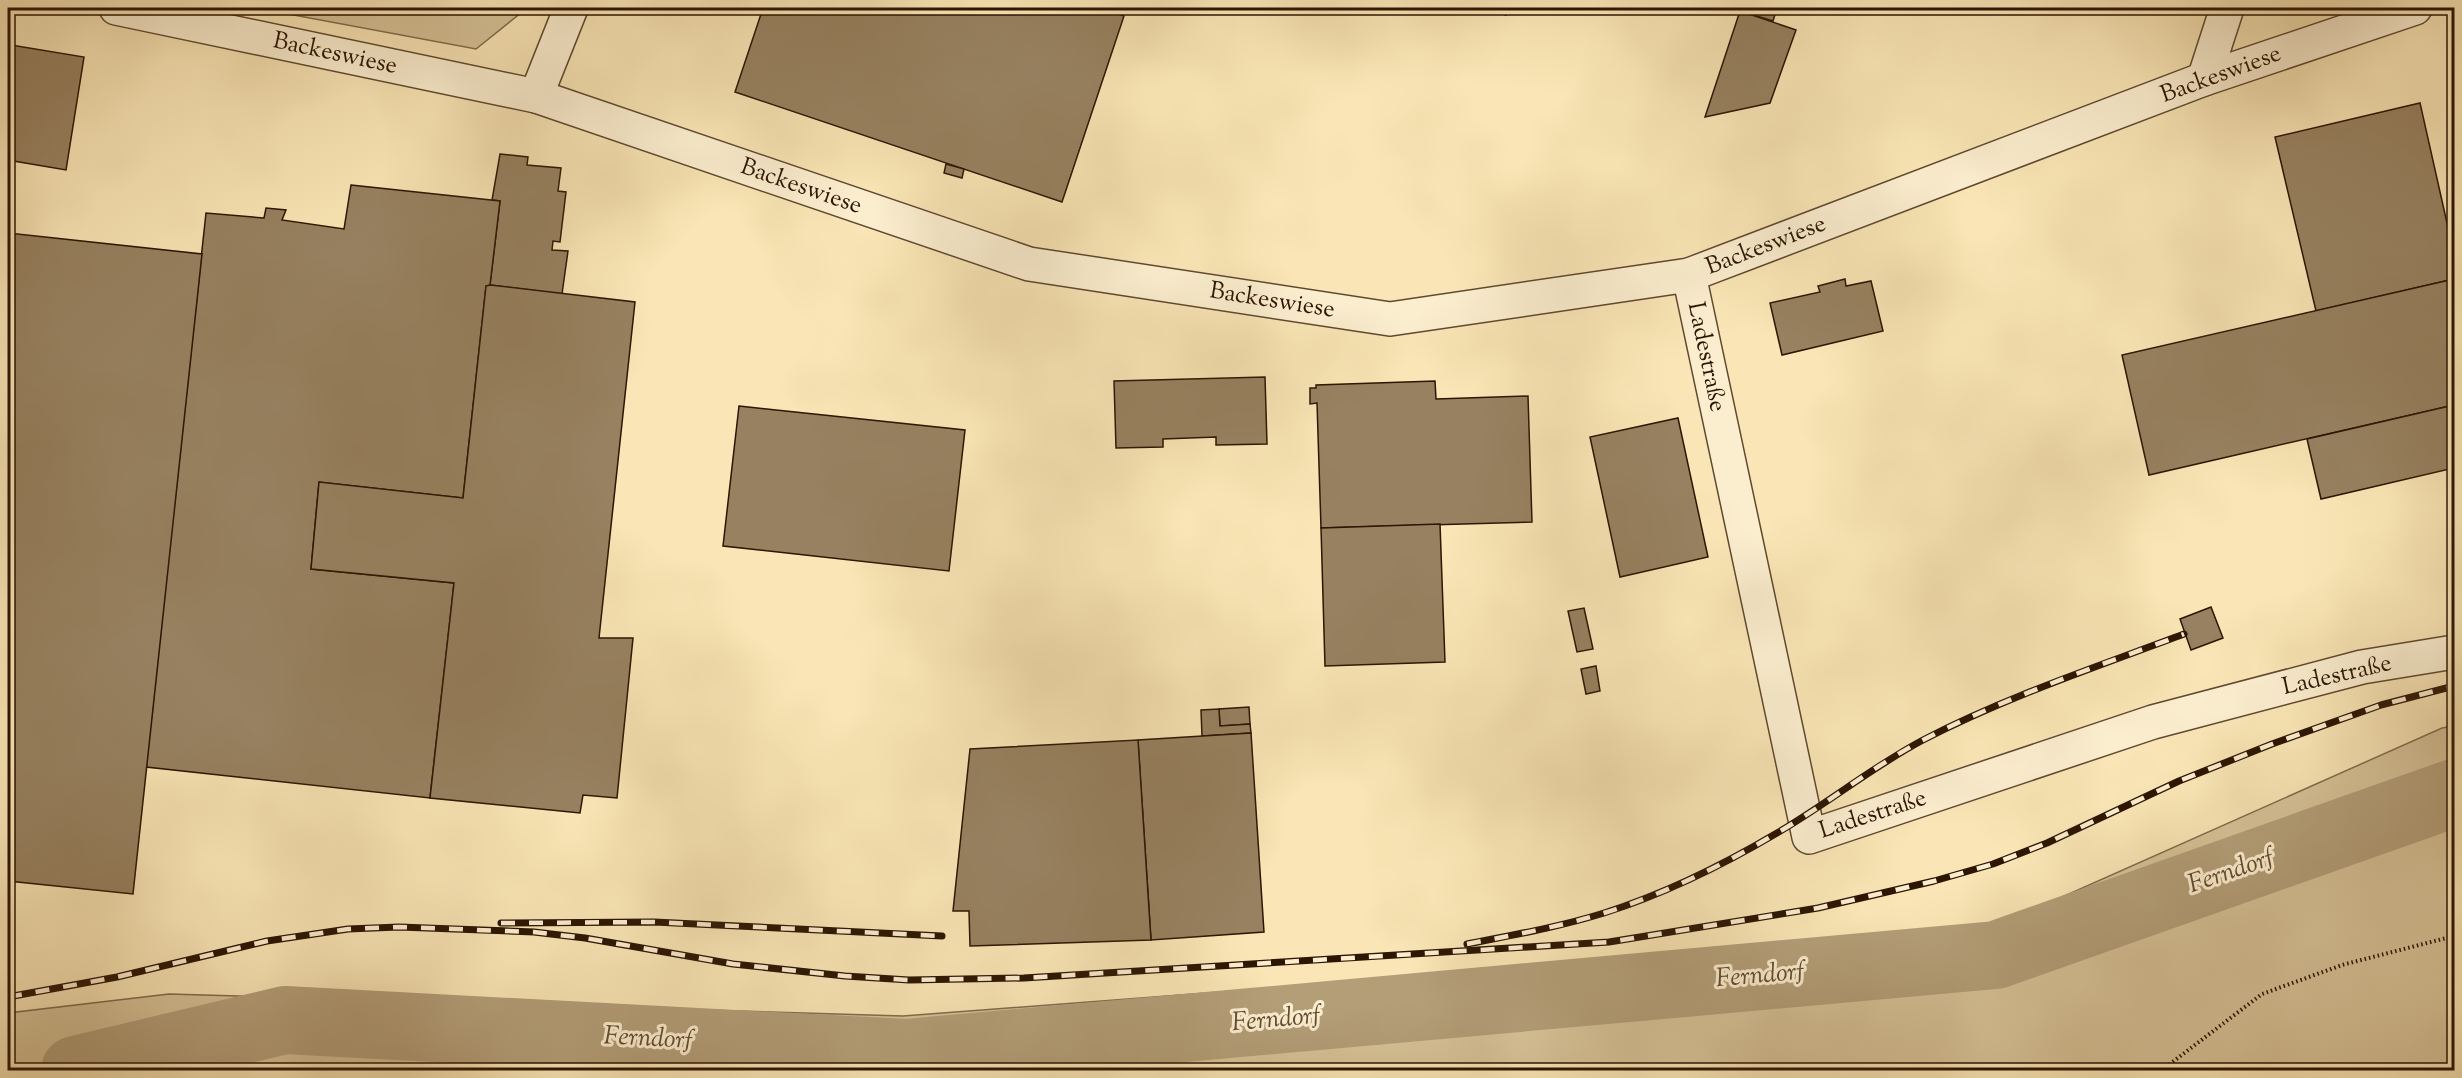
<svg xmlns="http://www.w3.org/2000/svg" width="2462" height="1078" font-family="'Sorts Mill Goudy',serif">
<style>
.green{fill:#d6c297;stroke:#816c4d;stroke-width:1.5}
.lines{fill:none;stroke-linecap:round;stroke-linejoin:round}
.river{stroke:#b39e78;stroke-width:68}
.building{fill:#978160;stroke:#2c1503;stroke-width:1.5}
.minor-casing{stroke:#5f4930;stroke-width:36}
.path{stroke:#2c1503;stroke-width:4;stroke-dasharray:1.5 3;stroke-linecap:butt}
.minor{stroke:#fbeecf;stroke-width:33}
.rail-casing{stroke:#2c1503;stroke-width:7}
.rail{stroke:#fbeecf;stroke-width:4.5;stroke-dasharray:14;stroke-linecap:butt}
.labels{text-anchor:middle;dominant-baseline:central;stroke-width:6;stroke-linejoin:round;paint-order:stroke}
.street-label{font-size:24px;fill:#2c1503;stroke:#fbeecf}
.water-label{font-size:26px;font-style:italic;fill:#624c32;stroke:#fbeecf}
</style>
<rect width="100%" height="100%" fill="#f9e5b5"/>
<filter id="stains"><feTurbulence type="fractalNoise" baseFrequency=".00333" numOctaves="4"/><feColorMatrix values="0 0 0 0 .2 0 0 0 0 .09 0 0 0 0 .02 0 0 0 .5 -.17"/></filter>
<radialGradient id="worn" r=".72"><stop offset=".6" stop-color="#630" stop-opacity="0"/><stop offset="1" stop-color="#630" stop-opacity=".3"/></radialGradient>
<g class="green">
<polygon points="256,8 527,8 476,49"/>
<polygon points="2454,726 2454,1070 8,1070 8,1013 169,994 903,1016 1979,934 2442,728"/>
</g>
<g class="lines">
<polyline class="river" points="75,1070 285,1020 906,1053 1996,955 2454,793"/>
</g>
<g class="building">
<polygon points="763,8 1100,8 1124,16 1062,202 735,92"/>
<polygon points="1483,8 1509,8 1506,15"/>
<polygon points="1741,8 1777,8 1773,21 1740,11"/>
<polygon points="1740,11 1796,30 1770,103 1705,117"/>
<polygon points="11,45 84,57 66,170 8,160 8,64"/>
<polygon points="2420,103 2454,254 2454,279 2316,311 2275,137"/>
<polygon points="500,154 528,157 527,165 561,168 558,191 566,192 560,242 553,241 552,250 568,251 562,294 490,285 500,201 492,200"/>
<polygon points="946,164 964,169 962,178 944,173"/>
<polygon points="351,185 500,201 490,285 486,286 463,498 319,482 311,569 454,583 430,798 146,767 206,213 264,218 266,208 286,210 282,220 344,229"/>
<polygon points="8,233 202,254 133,894 8,881"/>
<polygon points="1845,279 1846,286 1871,281 1883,331 1782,355 1770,303 1820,292 1818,286"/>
<polygon points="2454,279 2454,405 2149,475 2122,355"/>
<polygon points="490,285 635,302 599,638 633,638 617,798 583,795 580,813 430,798 454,583 311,569 319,482 463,498 486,286"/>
<polygon points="1265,377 1267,444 1216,445 1216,437 1163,439 1163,447 1116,448 1114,381"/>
<polygon points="1435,381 1436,399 1528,396 1532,522 1321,528 1317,403 1310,404 1310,388 1316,388 1316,385"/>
<polygon points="2454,405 2454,468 2321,499 2307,439"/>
<polygon points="739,406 965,430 949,571 723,546"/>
<polygon points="1678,418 1708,557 1620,577 1590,437"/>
<polygon points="1440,524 1445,662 1325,666 1321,528"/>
<polygon points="2211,607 2223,638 2191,650 2180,619"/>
<polygon points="1584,608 1593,649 1577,652 1568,611"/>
<polygon points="1596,666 1600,691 1586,694 1581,669"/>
<polygon points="1249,707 1250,724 1220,726 1219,709"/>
<polygon points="1219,709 1220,726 1250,724 1251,733 1202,736 1201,710"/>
<polygon points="1251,733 1264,932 1151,940 1138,740"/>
<polygon points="1138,740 1151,940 970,946 969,911 953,911 970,749"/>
</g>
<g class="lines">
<defs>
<g id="minor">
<polyline points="116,8 536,96 1029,264 1390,319 1689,275 2204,79 2415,8"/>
<polyline points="2204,79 2227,8"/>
<polyline points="536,96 571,8"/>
<polyline points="1689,275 1809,837 2153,722 2362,667 2454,652"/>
</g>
</defs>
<use href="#minor" class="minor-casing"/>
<polyline class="path" points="2162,1070 2262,994 2342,965 2454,936"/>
<use href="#minor" class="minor"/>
<defs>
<g id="rail">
<polyline points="501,923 654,922 942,936"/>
<path d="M 1467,944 C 1513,935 1559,927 1604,913 C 1664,894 1723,865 1777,833 C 1827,804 1872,767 1923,740 C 2006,697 2096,667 2184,634"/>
<polyline points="8,997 117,977 267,941 348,929 399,927 534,932 585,938 733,964 845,976 909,980 1024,978 1609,942 1818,908 1934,881 1993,864 2047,843 2179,781 2272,744 2381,705 2454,686"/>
</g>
</defs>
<use href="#rail" class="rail-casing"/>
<use href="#rail" class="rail"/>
</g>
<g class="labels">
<g class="street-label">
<text transform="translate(335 54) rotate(12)">Backeswiese</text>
<text transform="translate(2221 75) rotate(-20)">Backeswiese</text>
<text transform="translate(801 187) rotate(19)">Backeswiese</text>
<text transform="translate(1766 246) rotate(-21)">Backeswiese</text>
<text transform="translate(1272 301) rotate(9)">Backeswiese</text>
<text transform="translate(1706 357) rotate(78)">Ladestraße</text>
<text transform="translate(2337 676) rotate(-13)">Ladestraße</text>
<text transform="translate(1873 815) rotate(-18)">Ladestraße</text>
</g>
<g class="water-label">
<text transform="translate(2231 872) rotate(-19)">Ferndorf</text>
<text transform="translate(1760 976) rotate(-5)">Ferndorf</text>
<text transform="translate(1276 1020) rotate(-5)">Ferndorf</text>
<text transform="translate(648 1039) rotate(3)">Ferndorf</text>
</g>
</g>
<rect width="2462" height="1078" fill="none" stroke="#f9e5b5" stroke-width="30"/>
<rect x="9" y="9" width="2444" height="1060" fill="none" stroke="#2c1503" stroke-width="3"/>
<rect x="15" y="15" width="2432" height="1048" fill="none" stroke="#2c1503" stroke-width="1.5"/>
<rect width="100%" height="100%" filter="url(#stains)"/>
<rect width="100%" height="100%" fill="url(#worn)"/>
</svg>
